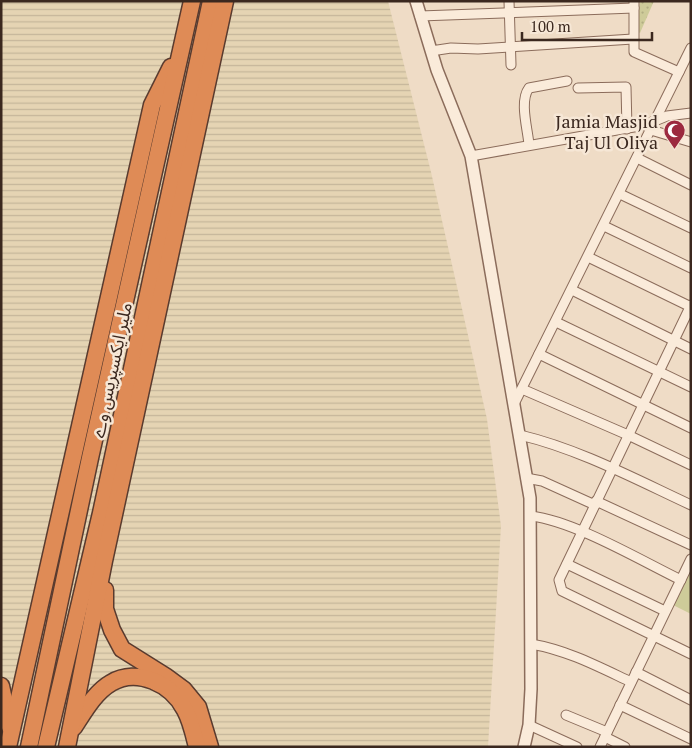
<svg xmlns="http://www.w3.org/2000/svg" width="692" height="748" font-family="'PT Serif','Noto Sans Arabic',serif">
<style>
.farmland{fill:url(#farmland-rules)}
.grass{fill:url(#grass-dots)}
.park{fill:#cecb99}
.lines{fill:none;stroke-linecap:round;stroke-linejoin:round}
.minor-casing{stroke:#8b6c5b;stroke-width:11}
.tertiary-casing{stroke:#8b6c5b;stroke-width:14}
.motorway-casing{stroke:#593b2f;stroke-width:19}
.minor{stroke:#faebda;stroke-width:9}
.tertiary{stroke:#faebda;stroke-width:11}
.motorway{stroke:#df8b56;stroke-width:16}
.labels{text-anchor:middle;dominant-baseline:central;stroke-width:5;stroke-linejoin:round;paint-order:stroke}
.poi-label{font-size:18px;fill:#3b281f;stroke:#f6e7d6;text-anchor:end}
.street-label{font-size:18px;fill:#3b281f;stroke:#f6e7d6}
</style>
<defs>
<pattern id="farmland-rules" width="6" height="5" patternUnits="userSpaceOnUse" patternTransform="scale(1.25)"><rect width="6" height="5" fill="#e5d4b3"/><path d="M0 2.5h6" fill="none" stroke="#c5b69a"/></pattern>
<pattern id="grass-dots" width="8" height="8" patternUnits="userSpaceOnUse" patternTransform="scale(1.25)"><rect width="8" height="8" fill="#cecb99"/><path d="M2 2h.1M6 6h.1" fill="none" stroke="#b2ae83" stroke-width="1.8" stroke-linecap="round"/></pattern>
</defs>
<rect width="100%" height="100%" fill="#efdcc6"/>
<polygon class="farmland" points="1,1 388,1 431,172 487,419 501,526 488,747 1,747"/>
<polygon class="grass" points="640,1 654,1 640,33 637,31"/>
<polygon class="park" points="691,568 691,614 673,605"/>
<g class="lines">
<defs>
<g id="minor">
<polyline points="509,1 511,65"/>
<polyline points="634,1 634,52 679,72"/>
<polyline points="420,16 634,8"/>
<polyline points="431,51 451,48 478,49 633,39"/>
<polyline points="578,88 626,87 627,129"/>
<polyline points="651,130 691,142"/>
<path d="M 529,145 C 528,130 519,101 529,88 L 567,81"/>
<polyline points="471,156 645,125 667,116 691,113"/>
<polyline points="637,158 691,185"/>
<polyline points="620,194 691,228"/>
<polyline points="604,226 691,268"/>
<polyline points="588,257 691,307"/>
<polyline points="572,290 691,349"/>
<polyline points="691,305 559,580 562,591 691,654"/>
<polyline points="556,322 691,387"/>
<polyline points="539,354 691,428"/>
<polyline points="522,389 628,435 691,465"/>
<polyline points="514,404 691,48"/>
<path d="M 520,435 C 579,449 635,479 691,505"/>
<polyline points="526,478 542,481 595,505"/>
<polyline points="596,501 691,545"/>
<path d="M 531,516 C 574,521 640,560 681,580"/>
<polyline points="567,564 665,611"/>
<path d="M 531,644 C 567,650 599,667 631,682"/>
<polyline points="636,672 691,700"/>
<polyline points="620,705 691,739"/>
<polyline points="566,715 607,732"/>
<polyline points="529,725 577,747"/>
<polyline points="605,737 625,747"/>
<polyline points="600,747 691,559"/>
</g>
<polyline id="tertiary" points="416,1 437,70 471,156 530,498 531,689 529,725 524,747"/>
<g id="motorway">
<polyline points="105,590 105,609 112,630 122,649 165,676 184,690 198,707 210,747"/>
<polyline points="1,686 10,727"/>
<path d="M 74,727 C 84,712 95,692 111,683 C 137,667 172,684 185,710 C 191,721 194,735 197,747"/>
<polyline points="8,747 152,105 171,67"/>
<polyline points="29,747 90,458 192,1"/>
<polyline points="46,747 101,513 211,1"/>
<polyline points="67,747 104,561 225,1"/>
</g>
</defs>
<use href="#minor" class="minor-casing"/>
<use href="#tertiary" class="tertiary-casing"/>
<use href="#motorway" class="motorway-casing"/>
<use href="#minor" class="minor"/>
<use href="#tertiary" class="tertiary"/>
<use href="#motorway" class="motorway"/>
</g>
<defs>
<symbol id="mosque-pin" viewBox="-11 -11 22 30"><path d="M0 17L-7.5 6A9.5 9.5 0 1 1 7.5 6Z" fill="#9c2a3f" stroke="#f6e7d6"/><path d="M3.5-4.9A6 6 0 1 0 3.5 4.9A5 5 0 1 1 3.5-4.9Z" fill="#fff"/></symbol>
</defs>
<g fill-rule="evenodd">
<use href="#mosque-pin" x="662" y="118" width="25" height="34"/>
</g>
<g class="labels">
<g class="poi-label">
<text x="658" y="121">Jamia Masjid<tspan x="658" dy="21">Taj Ul Oliya</tspan></text>
</g>
<g class="street-label">
<text transform="translate(111 370) rotate(-78)">ملیر ایکسپریس وے</text>
</g>
</g>
<rect width="692" height="748" fill="none" stroke="#3b281f" stroke-width="5"/>
<path d="M522 32v8h130v-8" fill="none" stroke="#3b281f" stroke-width="2.5"/>
<text x="530" y="32" font-size="15" fill="#3b281f" stroke="#f6e7d6" stroke-width="4" paint-order="stroke">100 m</text>
</svg>
